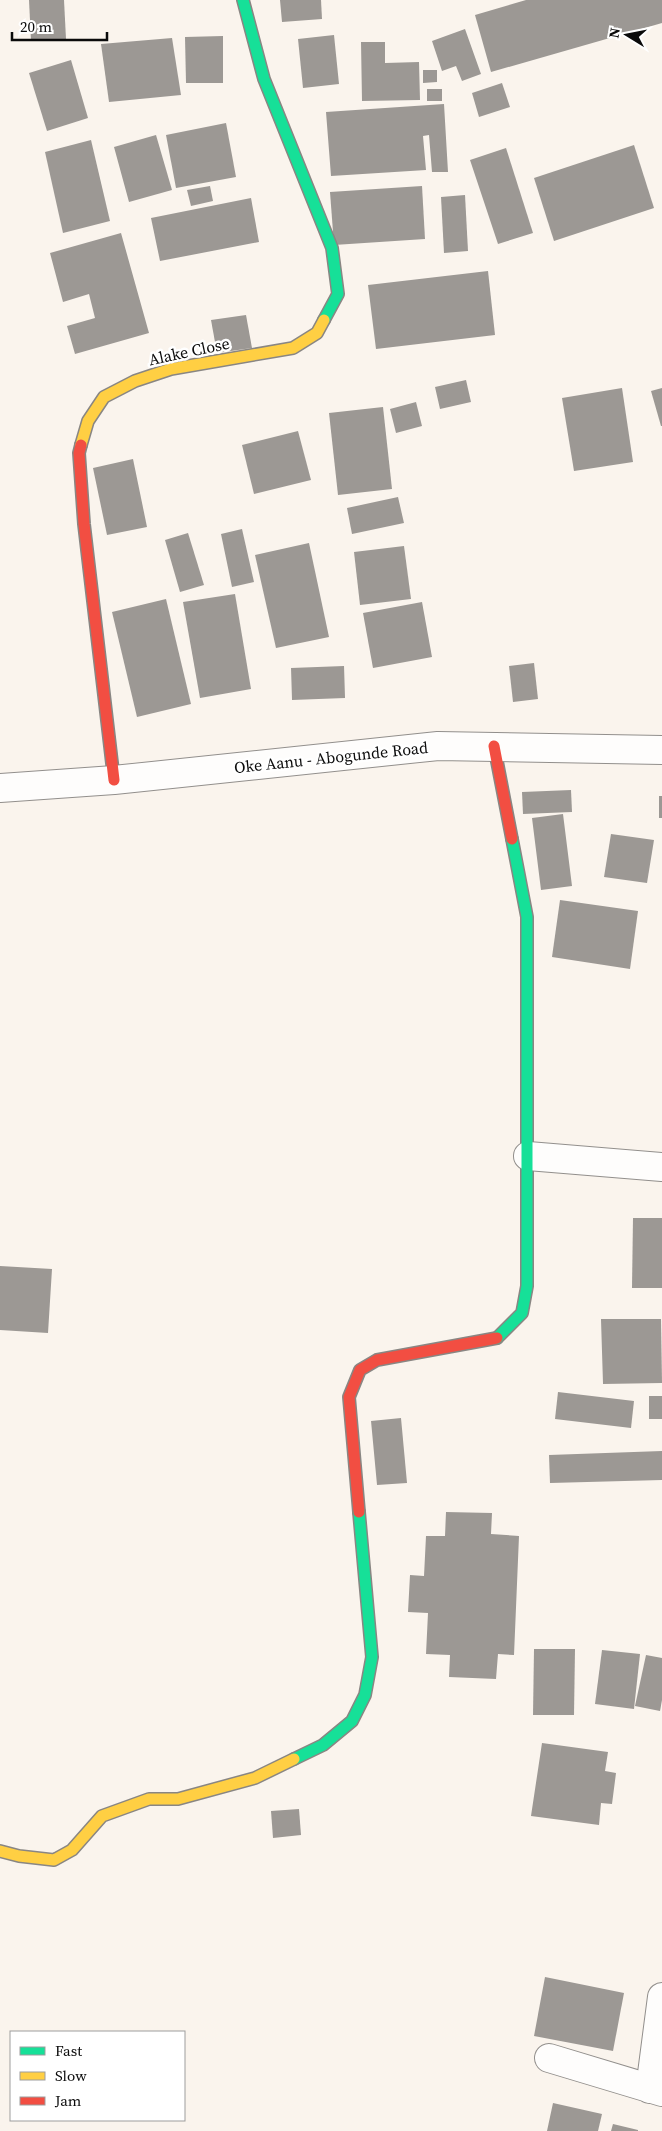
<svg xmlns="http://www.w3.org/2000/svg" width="662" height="2131" font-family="'Source Serif 4',serif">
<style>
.building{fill:#9c9894}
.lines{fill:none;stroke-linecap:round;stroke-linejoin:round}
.street-casing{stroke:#928f8c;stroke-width:30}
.fast-casing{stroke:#898683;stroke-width:14}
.slow-casing{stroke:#898683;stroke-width:14}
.jam-casing{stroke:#898683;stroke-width:14}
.street{stroke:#fefdfc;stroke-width:28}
.fast{stroke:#16e098;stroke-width:11}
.slow{stroke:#ffcf43;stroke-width:11}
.jam{stroke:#f24e42;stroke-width:11}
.labels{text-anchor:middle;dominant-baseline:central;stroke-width:5;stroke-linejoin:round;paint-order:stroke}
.street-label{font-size:16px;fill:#0a0a0a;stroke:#fff}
</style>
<rect width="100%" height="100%" fill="#faf4ed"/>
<g class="building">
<polygon points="29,0 64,0 66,39 31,41"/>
<polygon points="280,0 321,0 322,19 282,22"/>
<polygon points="526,0 662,0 662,23 491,72 475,15"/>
<polygon points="465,29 481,74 462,81 456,66 442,71 432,41"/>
<polygon points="334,35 339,84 303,88 298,39"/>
<polygon points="223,36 223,83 186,83 185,37"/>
<polygon points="172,38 181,95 109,102 101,44"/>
<polygon points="361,42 385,42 385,63 419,62 420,100 362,101"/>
<polygon points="71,60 88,118 47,131 29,73"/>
<polygon points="423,70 437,70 437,82 423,83"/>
<polygon points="502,83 510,107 479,117 472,93"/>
<rect x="427" y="89" width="15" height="12"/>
<polygon points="444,104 448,172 432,172 429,135 423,136 426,170 331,176 326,112"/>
<polygon points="226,123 236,177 176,188 166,135"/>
<polygon points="156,135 172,190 129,202 114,147"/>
<polygon points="91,140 110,221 63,233 45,152"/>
<polygon points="634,145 654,208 554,241 534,178"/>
<polygon points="506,148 533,233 498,244 470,160"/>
<polygon points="210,186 213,201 191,206 187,190"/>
<polygon points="422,186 425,239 334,245 330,192"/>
<polygon points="465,195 468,251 444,253 441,197"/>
<polygon points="251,198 259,242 160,261 151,218"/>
<polygon points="121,233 149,333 75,354 67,326 95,318 89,294 63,302 50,253"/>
<polygon points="488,271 495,335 376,349 368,285"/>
<polygon points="246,315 252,348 217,353 211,320"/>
<polygon points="466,380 471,402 440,409 435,387"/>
<polygon points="622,388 633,462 574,471 562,398"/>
<polygon points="662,388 662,426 661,426 651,391"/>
<polygon points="416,402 422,426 396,433 390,409"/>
<polygon points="383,407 392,489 338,495 329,413"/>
<polygon points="298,431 311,480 254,494 242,445"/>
<polygon points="133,459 147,527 107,535 93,468"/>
<polygon points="398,497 404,523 352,534 347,508"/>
<polygon points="242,529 254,582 232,587 221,534"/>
<polygon points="188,533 204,585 180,592 165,540"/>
<polygon points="309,543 329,637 276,648 255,555"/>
<polygon points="404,546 411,599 360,605 354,552"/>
<polygon points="235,594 251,689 200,698 183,602"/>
<polygon points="166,599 191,704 137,717 112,612"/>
<polygon points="422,602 432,657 373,668 363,613"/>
<polygon points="534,663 538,699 513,702 509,666"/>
<polygon points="344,666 345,698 292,700 291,668"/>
<polygon points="571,790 572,812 523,814 522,792"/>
<rect x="659" y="796" width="3" height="22"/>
<polygon points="563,814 572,886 541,890 532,818"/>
<polygon points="611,834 654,840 647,883 604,877"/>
<polygon points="560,900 638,911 630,969 552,957"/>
<polygon points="633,1218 662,1218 662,1288 632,1288"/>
<polygon points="0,1266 52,1269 48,1333 0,1330"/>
<polygon points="601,1319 661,1319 662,1383 603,1384"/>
<polygon points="558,1392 634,1401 631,1428 555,1419"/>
<rect x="649" y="1396" width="13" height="23"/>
<polygon points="401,1418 407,1483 377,1485 371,1421"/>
<polygon points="662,1451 662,1480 550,1483 549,1455"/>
<polygon points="446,1512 492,1513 491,1534 519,1536 514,1655 498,1654 496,1679 449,1677 450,1655 426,1654 428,1613 408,1612 410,1575 424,1576 426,1536 445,1536"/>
<polygon points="534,1649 575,1649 574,1715 533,1715"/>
<polygon points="602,1650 640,1654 634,1709 595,1704"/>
<polygon points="646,1655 662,1658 662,1700 660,1711 635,1706"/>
<polygon points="542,1743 608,1752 605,1771 616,1773 612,1804 601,1803 599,1825 531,1816"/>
<polygon points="299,1809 301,1835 273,1838 271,1811"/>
<polygon points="545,1977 624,1993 613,2051 534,2036"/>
<polygon points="553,2103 602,2114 598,2131 547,2131"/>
<polygon points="613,2124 638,2130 638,2131 611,2131"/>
</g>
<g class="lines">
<defs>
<g id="street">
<polyline points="0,788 114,780 438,746 662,750"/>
<polyline points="528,1156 662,1167"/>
<polyline points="549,2058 662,2092"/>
<polyline points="650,2089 662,1997"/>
</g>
<g id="fast">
<polyline points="243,0 264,79 332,248 338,294 324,320"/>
<polyline points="497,1338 522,1313 527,1286 527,917 512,839"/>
<polyline points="294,1759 323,1745 352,1721 365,1695 372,1657 359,1512"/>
</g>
<g id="slow">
<polyline points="81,445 88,421 104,397 135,381 171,369 293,348 317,333 324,320"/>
<polyline points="0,1851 19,1856 54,1860 72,1850 102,1816 149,1799 178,1799 255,1778 294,1759"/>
</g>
<g id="jam">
<polyline points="81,445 79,453 84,524 114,780"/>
<polyline points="494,746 512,839"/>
<polyline points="359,1512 349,1397 360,1370 377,1360 497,1338"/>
</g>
</defs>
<use href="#street" class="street-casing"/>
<use href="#fast" class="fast-casing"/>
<use href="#slow" class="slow-casing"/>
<use href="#jam" class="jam-casing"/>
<use href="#street" class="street"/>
<use href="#fast" class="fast"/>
<use href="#slow" class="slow"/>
<use href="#jam" class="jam"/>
</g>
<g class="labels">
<g class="street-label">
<text transform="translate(189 351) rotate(-12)">Alake Close</text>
<text transform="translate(331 757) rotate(-6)">Oke Aanu - Abogunde Road</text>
</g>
</g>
<rect x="10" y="2031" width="175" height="90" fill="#ffffff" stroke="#9d9d9d"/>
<rect x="20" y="2047" width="25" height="8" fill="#16e098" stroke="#9d9d9d"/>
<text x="55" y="2056" font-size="15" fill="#0a0a0a">Fast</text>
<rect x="20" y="2072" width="25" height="8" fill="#ffcf43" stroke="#9d9d9d"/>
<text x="55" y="2081" font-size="15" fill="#0a0a0a">Slow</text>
<rect x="20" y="2097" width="25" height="8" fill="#f24e42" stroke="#9d9d9d"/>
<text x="55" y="2106" font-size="15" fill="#0a0a0a">Jam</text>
<g transform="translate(627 35) rotate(280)" stroke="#ffffff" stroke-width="4" paint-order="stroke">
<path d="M0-4L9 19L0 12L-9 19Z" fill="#0a0a0a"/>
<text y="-8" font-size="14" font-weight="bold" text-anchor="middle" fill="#0a0a0a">N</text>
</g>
<path d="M12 32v8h95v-8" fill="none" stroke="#0a0a0a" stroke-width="2.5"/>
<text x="20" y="32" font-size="15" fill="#0a0a0a" stroke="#ffffff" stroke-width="4" paint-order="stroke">20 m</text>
</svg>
